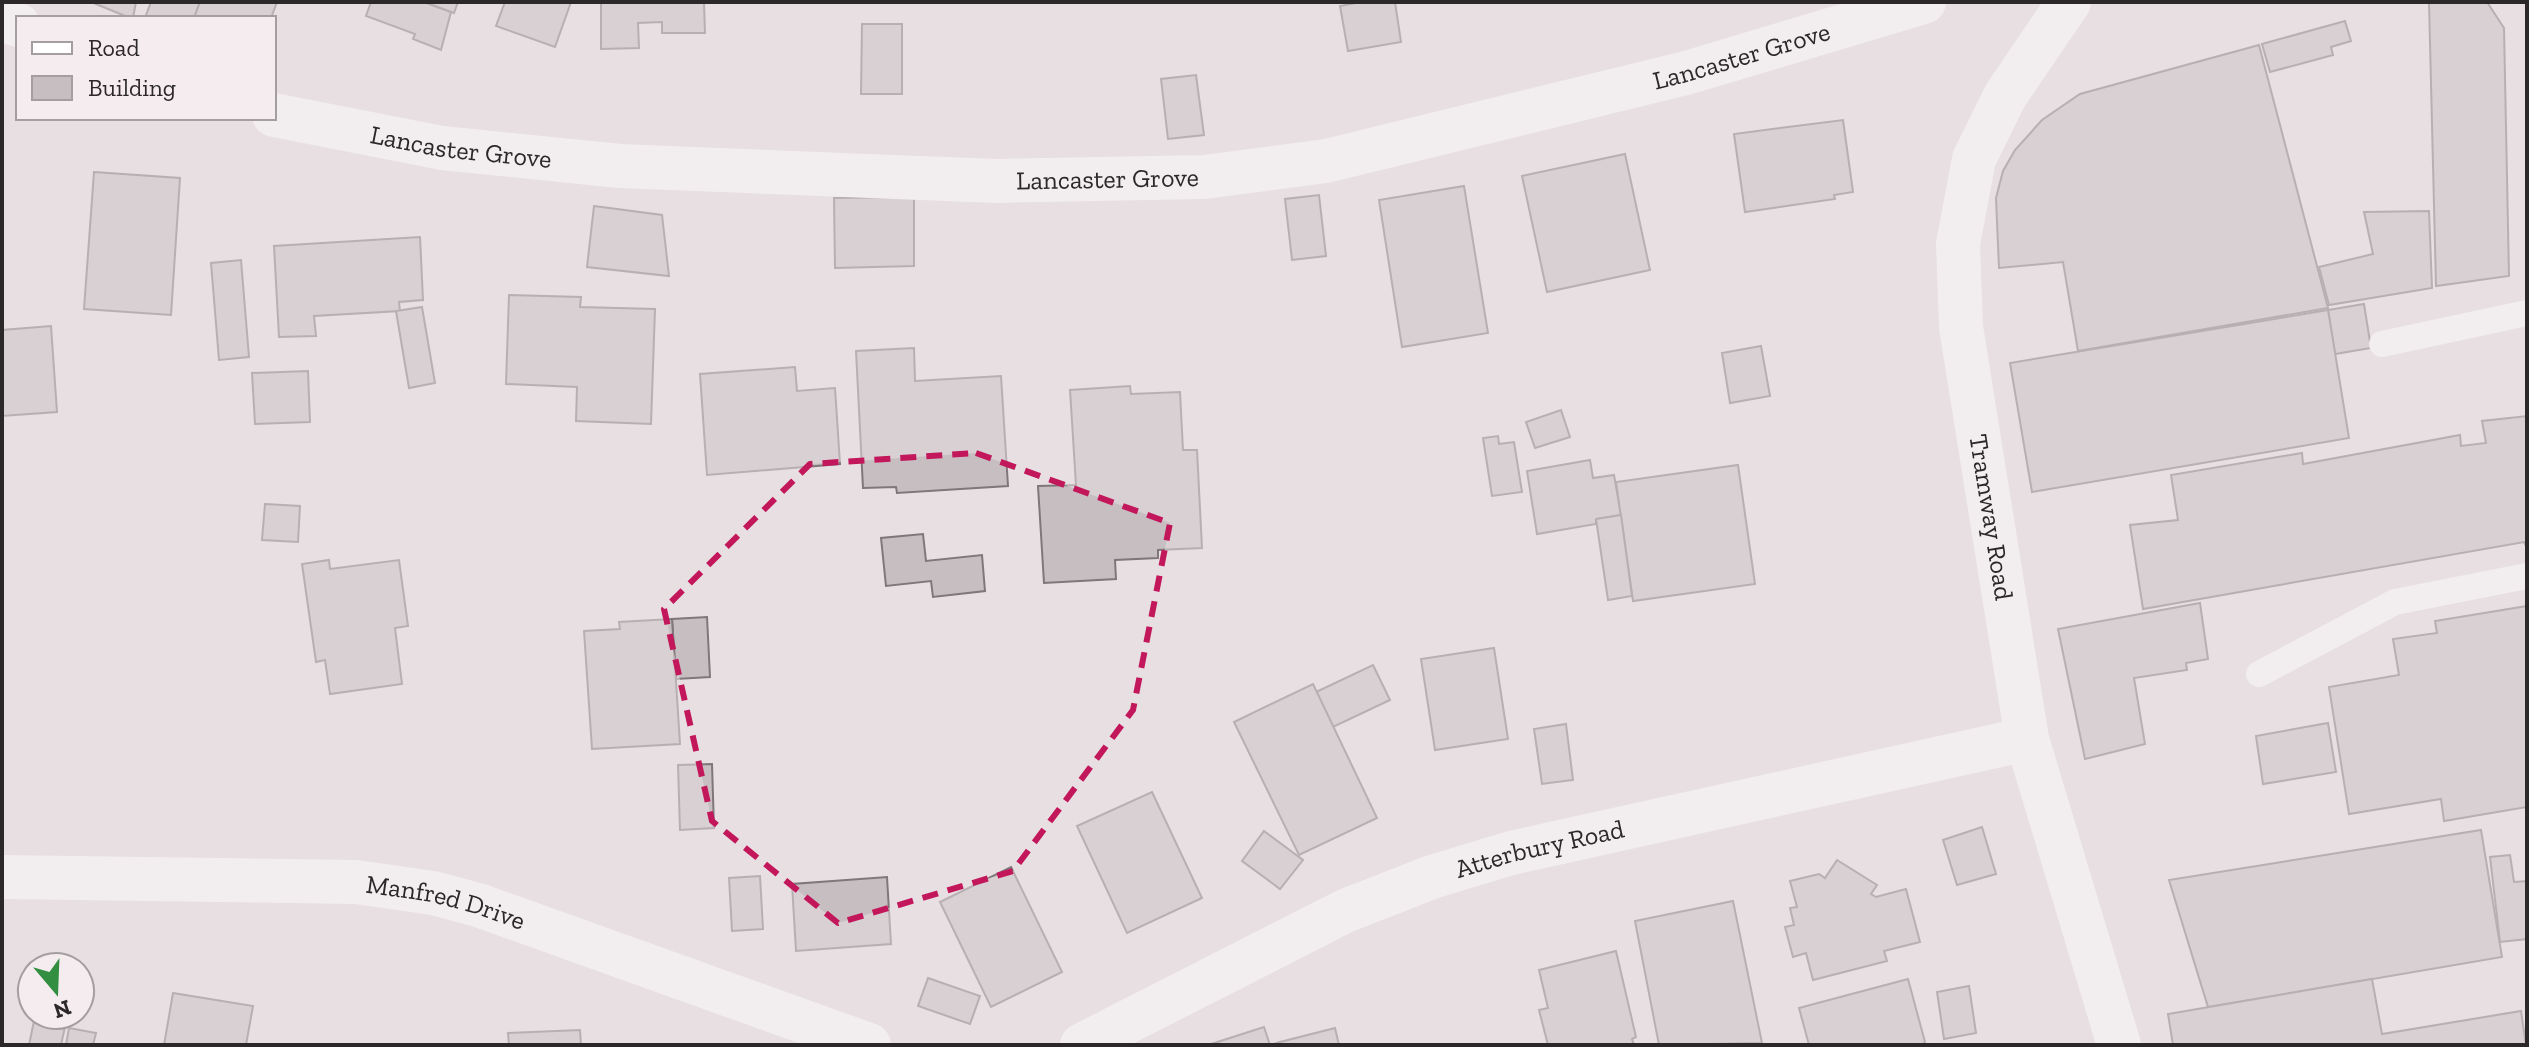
<svg xmlns="http://www.w3.org/2000/svg" width="2529" height="1047" font-family="'Zilla Slab',serif">
<style>
.building{fill:#c7bec1;stroke:#7f777a;stroke-width:2}
.lines{fill:none;stroke-linecap:round;stroke-linejoin:round}
.lane{stroke:#fff;stroke-width:26}
.street{stroke:#fff;stroke-width:44}
.marked{fill:none;stroke:#c2185b;stroke-width:6;stroke-dasharray:16 10;stroke-linejoin:round}
.labels{text-anchor:middle;dominant-baseline:central;stroke-width:6;stroke-linejoin:round;paint-order:stroke}
.street-label{font-size:26px;fill:#2c2829;stroke:#f5ecef}
</style>
<rect width="100%" height="100%" fill="#e8dfe2"/>
<g class="building">
<polygon points="91,2 136,2 133,18 130,18"/>
<polygon points="151,2 200,2 194,18 145,18"/>
<polygon points="200,2 277,2 271,18 194,18"/>
<polygon points="371,2 424,2 451,12 441,50 413,39 415,34 366,16"/>
<polygon points="424,2 458,2 454,13"/>
<polygon points="505,2 571,2 555,47 496,26"/>
<polygon points="601,2 726,2 726,3 704,3 705,33 662,33 662,22 638,23 639,48 601,49"/>
<polygon points="1361,2 1395,2 1401,42 1348,51 1340,6"/>
<polygon points="2429,2 2487,2 2504,28 2509,276 2436,286"/>
<polygon points="2345,21 2351,41 2331,47 2333,55 2270,72 2262,44"/>
<polygon points="862,24 902,24 902,94 861,94"/>
<polygon points="2259,45 2328,308 2078,351 2063,262 1999,268 1996,198 2003,171 2015,150 2042,120 2080,94"/>
<polygon points="1196,75 1204,135 1168,139 1161,79"/>
<polygon points="1843,120 1853,192 1834,195 1835,199 1745,212 1734,134"/>
<polygon points="1625,154 1650,270 1547,292 1522,176"/>
<polygon points="94,172 180,178 171,315 84,309"/>
<polygon points="1464,186 1488,333 1402,347 1379,200"/>
<polygon points="1319,195 1326,256 1292,260 1285,199"/>
<polygon points="914,197 914,266 835,268 834,198"/>
<polygon points="594,206 662,215 669,276 587,267"/>
<polygon points="2429,211 2432,288 2329,305 2319,267 2373,254 2364,212"/>
<polygon points="420,237 423,300 399,302 400,311 314,316 316,336 279,337 274,246"/>
<polygon points="241,260 249,357 219,360 211,263"/>
<polygon points="509,295 581,297 580,307 655,309 651,424 576,421 577,387 506,384"/>
<polygon points="2364,304 2371,348 2335,354 2328,310"/>
<polygon points="422,307 435,383 409,388 396,311"/>
<polygon points="2328,310 2349,438 2032,492 2010,363"/>
<polygon points="51,326 57,412 2,416 2,330"/>
<polygon points="1761,346 1770,396 1730,403 1722,353"/>
<polygon points="914,348 915,381 1001,376 1008,486 897,493 896,487 863,488 856,351"/>
<polygon points="795,367 797,391 835,388 840,464 707,475 700,374"/>
<polygon points="308,371 310,422 255,424 252,373"/>
<polygon points="1130,386 1131,394 1180,392 1183,450 1197,450 1202,548 1158,550 1158,558 1115,560 1116,579 1044,583 1038,486 1076,485 1070,390"/>
<polygon points="1561,410 1570,437 1535,448 1526,422"/>
<polygon points="2527,416 2527,548 2524,542 2143,609 2130,525 2178,520 2171,475 2302,453 2303,464 2460,435 2461,446 2486,443 2482,421"/>
<polygon points="1498,436 1499,444 1514,442 1522,492 1492,496 1483,438"/>
<polygon points="1590,460 1593,478 1614,475 1621,515 1596,519 1596,524 1537,534 1527,471"/>
<polygon points="1738,465 1755,584 1633,601 1616,482"/>
<polygon points="265,504 300,506 298,542 262,540"/>
<polygon points="1621,515 1632,596 1608,600 1596,519"/>
<polygon points="923,534 926,561 982,555 985,591 933,597 931,581 886,586 881,538"/>
<polygon points="329,560 330,569 399,560 408,626 395,628 402,684 330,694 325,660 316,662 302,564"/>
<polygon points="2200,603 2208,659 2186,663 2187,670 2134,678 2145,744 2085,759 2058,629"/>
<polygon points="2527,606 2527,807 2444,821 2441,799 2349,814 2329,687 2399,675 2393,639 2437,633 2435,621"/>
<polygon points="707,617 710,677 676,679 672,619"/>
<polygon points="672,619 680,744 592,749 584,631 620,629 619,622"/>
<polygon points="1494,648 1508,739 1435,750 1421,659"/>
<polygon points="1373,665 1390,700 1333,727 1316,692"/>
<polygon points="1313,684 1377,818 1299,855 1234,722"/>
<polygon points="2328,723 2336,772 2263,784 2256,736"/>
<polygon points="1566,724 1573,780 1542,784 1534,729"/>
<polygon points="712,764 714,828 680,830 678,765"/>
<polygon points="1152,792 1202,898 1127,933 1077,826"/>
<polygon points="1982,827 1996,874 1957,885 1943,840"/>
<polygon points="2481,830 2502,957 2208,1007 2169,880"/>
<polygon points="1264,831 1303,860 1280,889 1242,861"/>
<polygon points="2510,855 2514,882 2527,881 2527,939 2500,942 2490,857"/>
<polygon points="1837,860 1877,885 1871,894 1876,897 1906,889 1920,942 1884,951 1887,961 1813,980 1806,953 1793,957 1785,927 1794,925 1790,908 1797,907 1790,881 1819,874 1825,878"/>
<polygon points="1011,867 1062,972 991,1007 940,902"/>
<polygon points="760,876 763,929 732,931 729,878"/>
<polygon points="887,877 891,944 796,951 792,884"/>
<polygon points="1733,901 1762,1043 1659,1045 1635,921"/>
<polygon points="1616,951 1636,1037 1632,1039 1634,1045 1548,1045 1539,1010 1548,1008 1539,970"/>
<polygon points="928,978 980,996 970,1024 918,1006"/>
<polygon points="1908,979 1925,1042 1922,1045 1809,1045 1799,1008"/>
<polygon points="2372,979 2382,1034 2521,1011 2526,1045 2173,1045 2168,1014"/>
<polygon points="1969,986 1976,1033 1944,1039 1937,992"/>
<polygon points="173,993 253,1006 246,1045 164,1045"/>
<polygon points="34,1021 65,1027 61,1045 29,1045"/>
<polygon points="1264,1027 1270,1045 1280,1042 1281,1045 1208,1045"/>
<polygon points="69,1028 96,1033 93,1045 66,1045"/>
<polygon points="1335,1028 1339,1045 1281,1045 1280,1042"/>
<polygon points="580,1030 581,1045 509,1045 508,1033"/>
</g>
<g class="lines">
<g class="lane">
<polyline points="2382,344 2527,313"/>
<polyline points="2259,674 2395,602 2527,576"/>
</g>
<g class="street">
<path id="s1" d="M 2069,2 L 2005,96 L 1974,159 L 1958,244 L 1961,327 L 2027,739 L 2119,1045"/>
<polyline points="2,20 18,25"/>
<path id="s2" d="M 274,115 L 442,148 L 620,166 L 996,181 L 1204,177 L 1326,161 L 1686,73 L 1924,2"/>
<path id="s3" d="M 2,877 L 356,882 L 433,893 L 478,905 L 869,1045"/>
<path id="s4" d="M 1082,1045 L 1345,911 L 1432,877 L 1511,853 L 2027,739"/>
</g>
</g>
<path d="M0 0H2529V1047H0ZM 976,453 L 1170,523 L 1133,710 L 1013,871 L 838,923 L 712,821 L 664,609 L 810,464 Z" fill="#e8dfe2" fill-opacity=".55" fill-rule="evenodd"/>
<path class="marked" d="M 976,453 L 1170,523 L 1133,710 L 1013,871 L 838,923 L 712,821 L 664,609 L 810,464 Z"/>
<g class="labels">
<g class="street-label">
<text stroke="none"><textPath href="#s2" startOffset="1486">Lancaster Grove</textPath></text>
<text stroke="none"><textPath href="#s2" startOffset="190">Lancaster Grove</textPath></text>
<text stroke="none"><textPath href="#s2" startOffset="838">Lancaster Grove</textPath></text>
<text stroke="none"><textPath href="#s1" startOffset="546">Tramway Road</textPath></text>
<text stroke="none"><textPath href="#s4" startOffset="500">Atterbury Road</textPath></text>
<text stroke="none"><textPath href="#s3" startOffset="446">Manfred Drive</textPath></text>
</g>
</g>
<rect width="2529" height="1047" fill="none" stroke="#2c2829" stroke-width="8"/>
<rect x="16" y="16" width="260" height="104" fill="#f5ecef" stroke="#a59ea0" stroke-width="2"/>
<rect x="32" y="42" width="40" height="12" fill="#ffffff" stroke="#a59ea0" stroke-width="2"/>
<text x="88" y="56" font-size="24" fill="#2c2829">Road</text>
<rect x="32" y="76" width="40" height="24" fill="#c7bec1" stroke="#a59ea0" stroke-width="2"/>
<text x="88" y="96" font-size="24" fill="#2c2829">Building</text>
<g transform="translate(56 991) rotate(161)"><circle r="38" fill="#f5ecef" stroke="#a59ea0" stroke-width="2"/>
<path d="M0-6L14 30L0 20L-14 30Z" fill="#328f41"/>
<text y="-12" font-size="22" font-weight="bold" text-anchor="middle" fill="#2c2829">N</text>
</g>
</svg>
